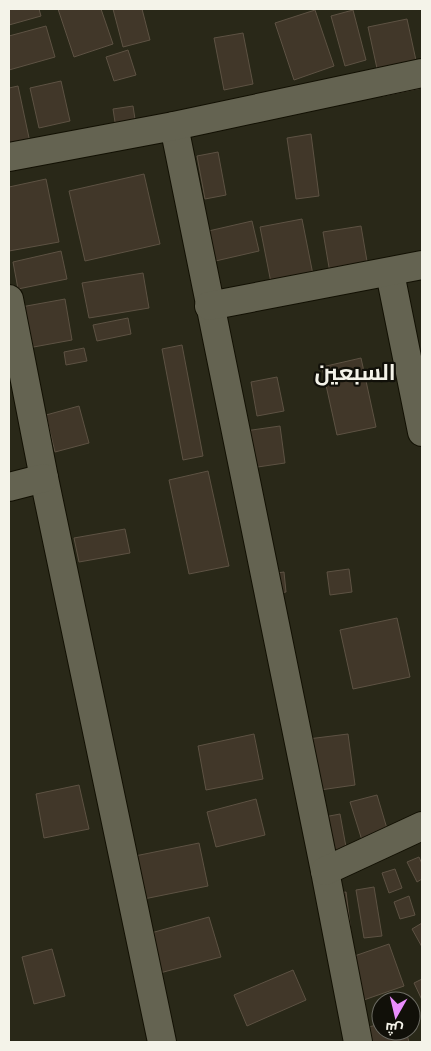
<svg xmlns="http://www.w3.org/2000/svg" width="431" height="1051" font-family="Inter,Cairo,sans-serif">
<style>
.building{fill:#413729;stroke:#5d5243}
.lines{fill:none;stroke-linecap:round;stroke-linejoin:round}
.minor-casing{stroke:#121003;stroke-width:30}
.minor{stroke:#646351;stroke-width:28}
.labels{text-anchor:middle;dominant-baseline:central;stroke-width:4.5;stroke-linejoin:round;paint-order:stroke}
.district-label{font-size:22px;font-weight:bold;fill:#f4f3e9;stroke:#111009}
</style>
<rect width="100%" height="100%" fill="#292818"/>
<g class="building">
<polygon points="9,9 39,9 41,16 9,25"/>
<polygon points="58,9 101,9 113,44 74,57"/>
<polygon points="113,9 142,9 150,40 123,47"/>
<polygon points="315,10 334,66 294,80 275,23"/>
<polygon points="353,10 366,60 345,66 331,16"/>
<polygon points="407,19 422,88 383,96 368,27"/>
<polygon points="46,26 55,57 9,70 9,36"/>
<polygon points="243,33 253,84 224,90 214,38"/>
<polygon points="128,50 136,75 114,81 106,57"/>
<polygon points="61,81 70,121 39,128 30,88"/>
<polygon points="18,86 32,152 9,157 9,88"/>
<polygon points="133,106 139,145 119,148 113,109"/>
<polygon points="311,134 319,196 296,199 287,138"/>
<polygon points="218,152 226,195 205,199 197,156"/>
<polygon points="144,174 160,244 85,261 69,191"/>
<polygon points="46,179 59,242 9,251 9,187"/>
<polygon points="302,219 316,290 274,298 260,227"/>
<polygon points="252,221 259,251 198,265 191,235"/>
<polygon points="361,226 369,273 331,279 323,232"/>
<polygon points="61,251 67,279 18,289 13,262"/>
<polygon points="143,273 149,308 89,318 82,283"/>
<polygon points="65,299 72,340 28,348 21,307"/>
<polygon points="128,318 131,334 97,341 93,325"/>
<polygon points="182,345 203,456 183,460 162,349"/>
<polygon points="84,348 87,361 66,365 64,352"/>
<polygon points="361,358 376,427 337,435 322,367"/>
<polygon points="277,377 284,411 257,416 251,382"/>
<polygon points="79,406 89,443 55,452 46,415"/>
<polygon points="280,426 285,463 244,469 238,432"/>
<polygon points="208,471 229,566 189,574 169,480"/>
<polygon points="125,529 130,553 79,562 74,538"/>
<polygon points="349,569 352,592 330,595 327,572"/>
<polygon points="284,572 286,592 272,594 270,574"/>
<polygon points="397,618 410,677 353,689 340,630"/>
<polygon points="254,734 263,779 206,790 198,746"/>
<polygon points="348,734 355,785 306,792 300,740"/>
<polygon points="79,785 89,829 44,838 36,794"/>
<polygon points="377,795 391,842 365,850 350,802"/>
<polygon points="256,799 265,835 216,847 207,812"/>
<polygon points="340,814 350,869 303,821"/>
<polygon points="199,843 208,886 134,901 125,858"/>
<polygon points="419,857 422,864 422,879 417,882 407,862"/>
<polygon points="395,869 402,888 389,893 382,873"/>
<polygon points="374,887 382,936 364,938 356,890"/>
<polygon points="346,892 353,948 339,893"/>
<polygon points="409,896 415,915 400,919 394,902"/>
<polygon points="209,917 221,957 152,975 140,936"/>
<polygon points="422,923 422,947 412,929"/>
<polygon points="389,944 404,986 358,1002 343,960"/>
<polygon points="52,949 65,996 34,1004 22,957"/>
<polygon points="293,970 306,1000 247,1026 234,995"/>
<polygon points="422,979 422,1000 414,983"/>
<polygon points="381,1024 381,1031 406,1031 409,1042 363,1042 360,1029"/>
</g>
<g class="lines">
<defs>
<g id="minor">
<polyline points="174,126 325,871 358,1042"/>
<polyline points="9,157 174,126 422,73"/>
<polyline points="390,273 422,432"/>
<polyline points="9,299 44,478 162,1042"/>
<polyline points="209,306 422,265"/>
<polyline points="9,487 44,478"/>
<polyline points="325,871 422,826"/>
</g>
</defs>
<use href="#minor" class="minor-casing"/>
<use href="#minor" class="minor"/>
</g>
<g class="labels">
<g class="district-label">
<text x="355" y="372">السبعين</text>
</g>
</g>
<rect width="431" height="1051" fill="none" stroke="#f4f3e9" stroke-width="20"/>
<g transform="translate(396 1016) rotate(188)"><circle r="24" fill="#111009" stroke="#6c6b63"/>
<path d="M0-4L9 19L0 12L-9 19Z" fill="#ea8dfd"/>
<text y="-8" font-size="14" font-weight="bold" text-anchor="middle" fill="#f4f3e9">ش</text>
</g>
</svg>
